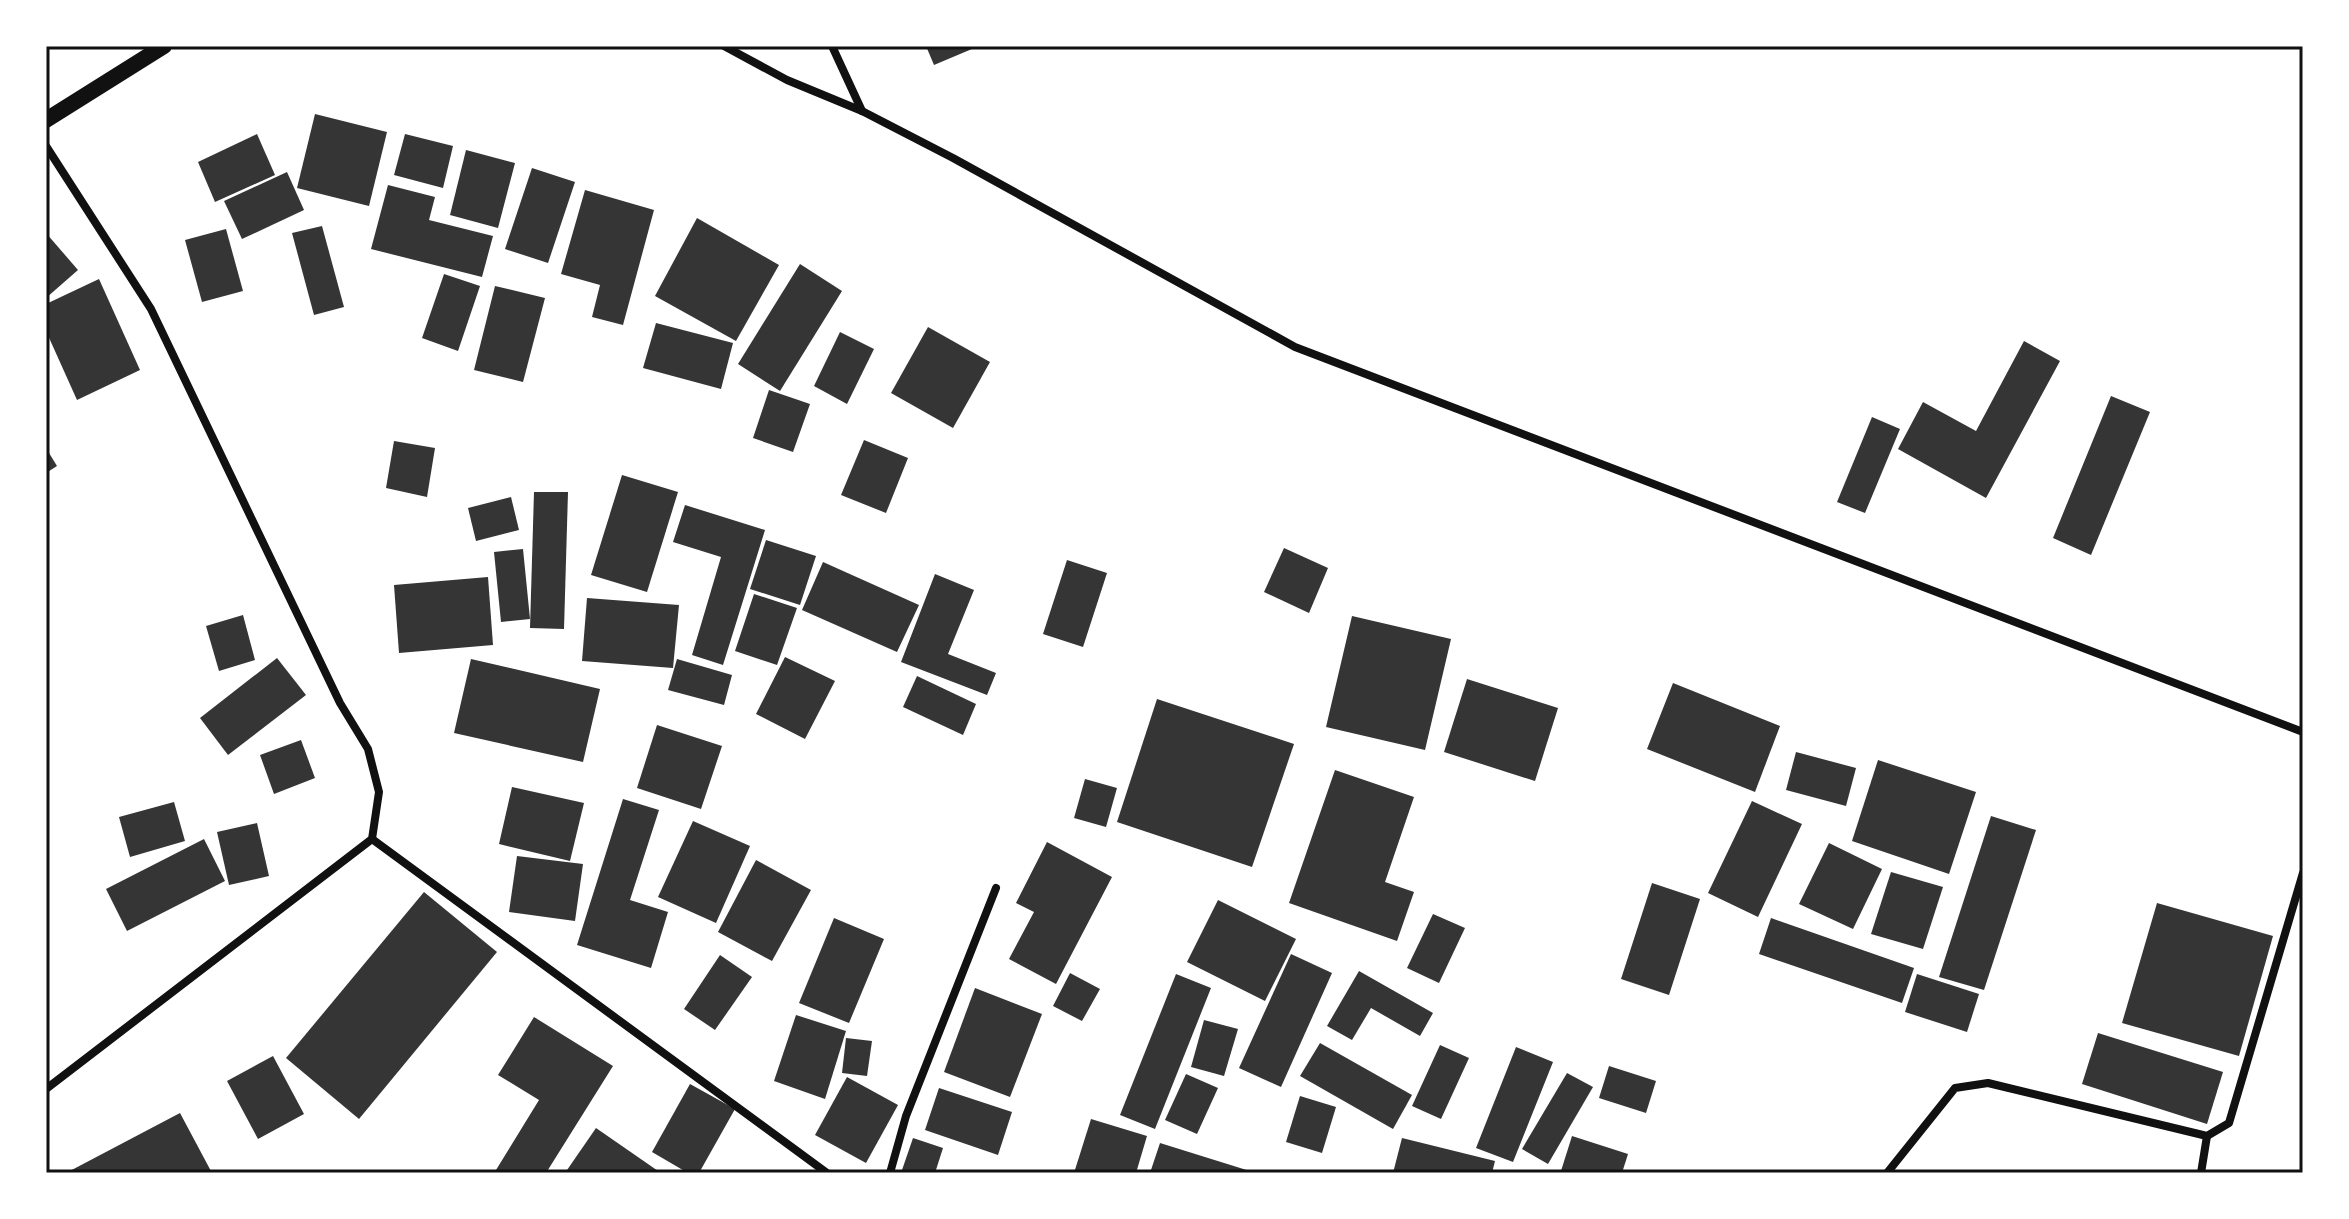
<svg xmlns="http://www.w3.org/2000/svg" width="2349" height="1219" font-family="Ubuntu,sans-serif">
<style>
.building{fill:#353535}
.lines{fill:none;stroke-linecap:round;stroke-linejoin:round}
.minor{stroke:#111;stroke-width:8}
.secondary{stroke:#111;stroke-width:16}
.neatline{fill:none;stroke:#111;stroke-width:3}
</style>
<rect width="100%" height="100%" fill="#fff"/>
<g class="building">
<polygon points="926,46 979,46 934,65"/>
<polygon points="315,114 387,132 369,206 297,188"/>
<polygon points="257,134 275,175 215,202 198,162"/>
<polygon points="405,134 453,146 443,188 394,175"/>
<polygon points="466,150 515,163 498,228 450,215"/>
<polygon points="532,168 575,182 548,263 505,249"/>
<polygon points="287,172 304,210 242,239 224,201"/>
<polygon points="388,185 435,197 429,220 493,236 482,277 371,249"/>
<polygon points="585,190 654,210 623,325 592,317 600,285 561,274"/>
<polygon points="697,218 779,265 736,341 655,296"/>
<polygon points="322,226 344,307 314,315 292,233"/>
<polygon points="226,229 243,291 202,302 185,240"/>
<polygon points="46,233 78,270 46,298"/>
<polygon points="800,264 842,291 780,391 738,364"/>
<polygon points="444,274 480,286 458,351 422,338"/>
<polygon points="99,279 140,370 77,400 46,331 46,304"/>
<polygon points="495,286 545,298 523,382 474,370"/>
<polygon points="656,323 733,343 721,389 643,368"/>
<polygon points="928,327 990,362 953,428 891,393"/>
<polygon points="840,332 874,349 847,404 814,386"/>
<polygon points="2024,341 2060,361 1986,498 1898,449 1923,402 1976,431"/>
<polygon points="769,390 810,404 793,452 753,438"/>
<polygon points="2111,396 2150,412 2091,555 2053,538"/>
<polygon points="1872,417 1900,429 1865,513 1837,502"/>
<polygon points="864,440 908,458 886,513 841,495"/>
<polygon points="394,441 435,448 427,497 386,488"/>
<polygon points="46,448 57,466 46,473"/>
<polygon points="622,475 678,492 647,592 591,575"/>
<polygon points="534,492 568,492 564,629 530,628"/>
<polygon points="511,497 519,530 476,541 468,508"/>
<polygon points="685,505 765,530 723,665 692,655 721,557 673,542"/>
<polygon points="766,540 816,556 800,605 750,589"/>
<polygon points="1284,548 1328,568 1309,613 1264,592"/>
<polygon points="523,549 530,619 501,622 494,552"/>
<polygon points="1067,560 1107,573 1083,647 1043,634"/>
<polygon points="823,562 919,605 897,652 802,610"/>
<polygon points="935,574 974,590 948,654 996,673 987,695 901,662"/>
<polygon points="488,577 493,645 399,653 394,585"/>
<polygon points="754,594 797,608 777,665 735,651"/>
<polygon points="587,598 679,605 673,668 582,661"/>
<polygon points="243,615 255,660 219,671 206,626"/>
<polygon points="1352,616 1451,639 1425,750 1326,727"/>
<polygon points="785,657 835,681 805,739 756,714"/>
<polygon points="277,658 306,695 228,755 200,718"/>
<polygon points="471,659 600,689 583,762 454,733"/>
<polygon points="677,659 732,675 724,705 668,690"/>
<polygon points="917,676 976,704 963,735 903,707"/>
<polygon points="1467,679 1558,708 1535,781 1444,752"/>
<polygon points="1673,683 1780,726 1755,792 1647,749"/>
<polygon points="1157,699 1294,744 1252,867 1117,822"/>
<polygon points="657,725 722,746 701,809 637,788"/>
<polygon points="301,740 315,778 274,794 260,755"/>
<polygon points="1796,752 1856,768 1846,806 1786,790"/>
<polygon points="1878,760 1976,792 1949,874 1852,841"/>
<polygon points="1335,770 1414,797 1385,882 1414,892 1397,941 1289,903"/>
<polygon points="1085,779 1117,788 1106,827 1074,818"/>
<polygon points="512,787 584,803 570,861 499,844"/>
<polygon points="623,799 659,810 630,900 668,912 651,968 577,945"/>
<polygon points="1752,801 1802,824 1758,917 1708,893"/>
<polygon points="174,802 185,841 130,857 119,817"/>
<polygon points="1991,816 2036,830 1984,990 1939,977"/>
<polygon points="693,821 750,846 716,923 658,897"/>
<polygon points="257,823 269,876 229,885 217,832"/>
<polygon points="204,839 225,881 127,931 106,889"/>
<polygon points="1047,842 1112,877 1056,984 1009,959 1034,912 1016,903"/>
<polygon points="1829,843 1882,869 1853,929 1799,904"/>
<polygon points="517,856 583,864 575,921 509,912"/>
<polygon points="756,860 811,890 772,961 718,932"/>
<polygon points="1891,872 1943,887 1923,949 1871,934"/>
<polygon points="1652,883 1700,899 1669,995 1621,979"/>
<polygon points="424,892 497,952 359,1119 286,1058"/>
<polygon points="1218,900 1296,939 1265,1001 1187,962"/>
<polygon points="2157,903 2273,936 2239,1056 2122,1023"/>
<polygon points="1433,914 1465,928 1439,983 1407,968"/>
<polygon points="834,918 884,939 849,1023 799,1003"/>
<polygon points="1771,918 1914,968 1902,1003 1759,954"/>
<polygon points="1291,954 1332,973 1281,1087 1239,1068"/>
<polygon points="720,955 752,977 715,1030 684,1009"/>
<polygon points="1359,971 1433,1013 1420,1036 1371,1008 1352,1040 1327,1026"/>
<polygon points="1070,973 1100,989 1082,1021 1053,1006"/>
<polygon points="1176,974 1211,988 1155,1129 1120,1115"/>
<polygon points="1917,974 1979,994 1967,1032 1905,1012"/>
<polygon points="975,988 1042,1014 1010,1097 944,1072"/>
<polygon points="796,1015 846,1031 825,1099 774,1081"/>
<polygon points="534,1017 613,1066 546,1173 500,1173 496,1170 539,1100 498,1075"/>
<polygon points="1204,1020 1238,1029 1224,1076 1191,1067"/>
<polygon points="2098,1033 2223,1072 2207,1124 2082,1084"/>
<polygon points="846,1038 872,1041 867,1076 842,1073"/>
<polygon points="1320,1043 1412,1095 1393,1129 1300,1076"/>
<polygon points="1440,1045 1469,1058 1441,1119 1412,1106"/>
<polygon points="1516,1047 1553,1062 1513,1162 1476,1148"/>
<polygon points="273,1056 304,1114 258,1139 227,1081"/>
<polygon points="1609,1066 1656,1081 1646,1113 1599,1098"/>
<polygon points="1567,1073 1593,1087 1548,1164 1522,1149"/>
<polygon points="1186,1074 1218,1088 1197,1134 1165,1120"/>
<polygon points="847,1077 898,1105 866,1163 815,1135"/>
<polygon points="690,1084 735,1109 699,1173 688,1173 652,1152"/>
<polygon points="939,1088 1012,1112 998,1155 925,1130"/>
<polygon points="1300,1096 1336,1107 1322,1153 1286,1142"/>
<polygon points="180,1113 212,1173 66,1173"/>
<polygon points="1091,1119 1147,1136 1136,1173 1074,1173"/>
<polygon points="596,1128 661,1173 565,1173"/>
<polygon points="1572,1136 1628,1154 1622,1173 1561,1171"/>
<polygon points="913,1138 943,1148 935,1173 901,1173"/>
<polygon points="1402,1138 1495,1161 1492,1173 1393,1173"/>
<polygon points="1160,1143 1253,1172 1253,1173 1162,1173 1151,1170"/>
</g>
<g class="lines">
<g class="minor">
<polyline points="724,46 787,80 862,111 953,158 1295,347 2303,732"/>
<polyline points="832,46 862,111"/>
<polyline points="46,146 151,309 340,703 368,749 379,792 372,839 46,1089"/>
<polyline points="372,839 827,1173"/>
<polyline points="890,1173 906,1116 996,888"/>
<polyline points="1887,1173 1955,1088 1988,1083 2207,1136 2229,1123 2303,873"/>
<polyline points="2201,1173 2207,1136"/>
</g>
<polyline class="secondary" points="46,120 164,46"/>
</g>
<rect width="2349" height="1219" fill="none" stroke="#ffffff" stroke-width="96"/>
<rect x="48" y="48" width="2253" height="1123" class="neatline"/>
</svg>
